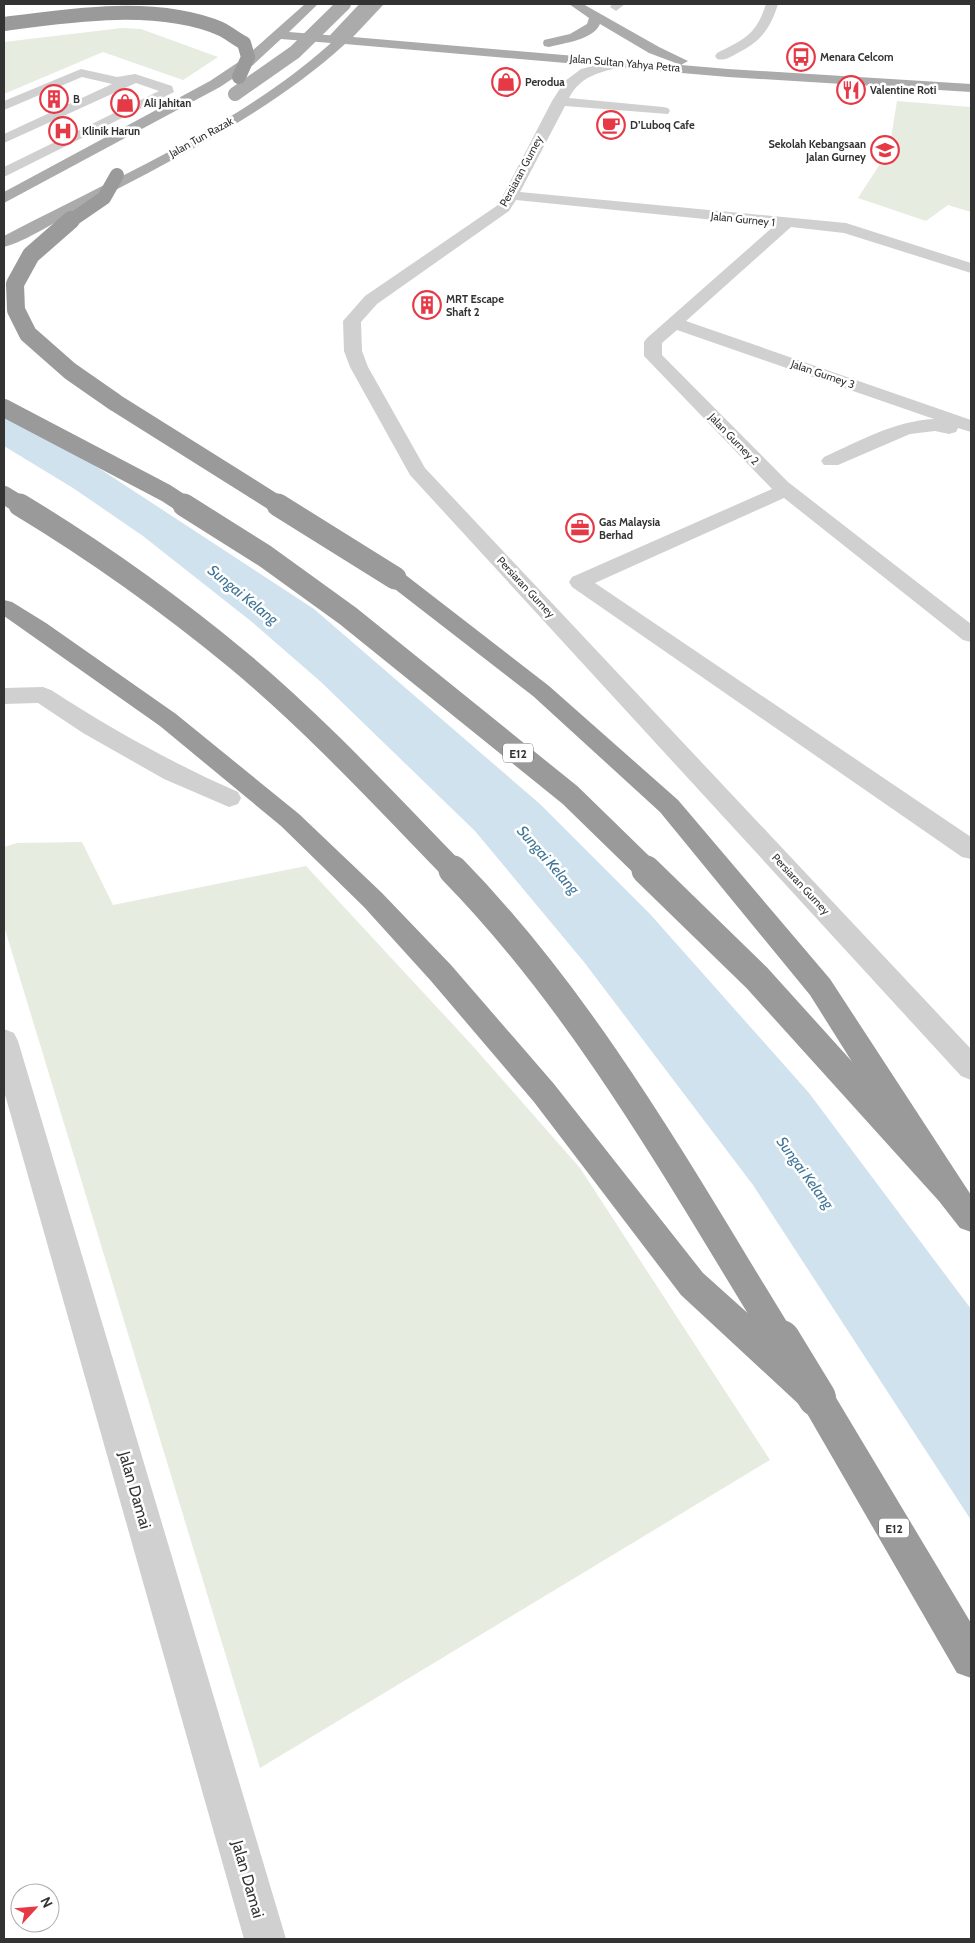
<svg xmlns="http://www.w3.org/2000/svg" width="975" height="1943" font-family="Cabin,sans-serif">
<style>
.green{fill:#e6ecdf}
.water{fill:#cfe2ee}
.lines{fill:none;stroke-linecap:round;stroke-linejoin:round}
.minor{fill:#d0d0d0;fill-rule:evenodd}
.major{fill:#ababab;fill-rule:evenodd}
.highway{fill:#9a9a9a;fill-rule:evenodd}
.major-bridge{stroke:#ababab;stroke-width:14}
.highway-bridge-far4{stroke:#9a9a9a;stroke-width:14}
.highway-bridge-far3{stroke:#9a9a9a;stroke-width:18}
.highway-bridge-far2{stroke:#9a9a9a;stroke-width:23}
.highway-bridge-far1{stroke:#9a9a9a;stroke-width:29}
.highway-bridge{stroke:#9a9a9a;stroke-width:38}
.labels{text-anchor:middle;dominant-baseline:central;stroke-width:5;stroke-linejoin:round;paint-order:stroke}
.far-poi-label{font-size:11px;font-weight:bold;fill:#333;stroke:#fff;text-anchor:start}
.far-street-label{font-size:11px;fill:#333;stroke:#fff}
.shield{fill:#fff;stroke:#707070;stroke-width:1}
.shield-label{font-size:12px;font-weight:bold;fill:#333}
.water-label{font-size:15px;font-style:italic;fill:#3f7597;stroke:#fff}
.near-street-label{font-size:16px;fill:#333;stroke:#fff}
</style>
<rect width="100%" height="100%" fill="#fff"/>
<g class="green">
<polygon points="122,28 141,29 218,57 183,80 103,52 4,94 4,42"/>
<polygon points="897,101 971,107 971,212 948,205 926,221 858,198 889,150"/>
<polygon points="82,842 113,905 306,866 471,1044 580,1168 770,1460 260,1768 4,926 4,847 17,843"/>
</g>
<polygon class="water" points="4,414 94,465 314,609 540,804 650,914 809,1093 971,1309 971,1520 753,1185 584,962 475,831 321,682 252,622 143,536 73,488 4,446"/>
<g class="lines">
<g class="minor">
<polygon points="612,4 625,4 616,11 610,7"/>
<path d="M 766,4 L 778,4 C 770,30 760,42 736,54 C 730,57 725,61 717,59 L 715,56 L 717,53 C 745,39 756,35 766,4 Z"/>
<path d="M 620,59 L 625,60 L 627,63 L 625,66 C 601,72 581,75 569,98 L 663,107 L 668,108 L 670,111 L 668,114 L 565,106 L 520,192 L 846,223 L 971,263 L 971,273 L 844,233 L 791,227 L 686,321 L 971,420 L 971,432 L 958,428 L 956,432 L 949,434 L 935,431 L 910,434 L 838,465 L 824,465 L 821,461 L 824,457 C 860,441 894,421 934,419 L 677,330 L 662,343 L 662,355 L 788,482 L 971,624 L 971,642 L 963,640 L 784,498 L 595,583 L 971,837 L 971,859 L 962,857 L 572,587 L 569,582 L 572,577 L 772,489 L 644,356 L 644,342 L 647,338 L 774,226 L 516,200 L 509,211 L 377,304 L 361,322 L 362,351 L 368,367 L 425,468 L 971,1049 L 971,1080 L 961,1076 L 410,475 L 350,367 L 344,351 L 343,321 L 365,296 L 498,205 L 552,101 L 565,81 L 581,69 Z"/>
<polygon points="81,69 117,77 135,74 172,86 174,92 4,177 4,167 159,91 136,83 4,143 4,134 112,84 82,77 4,110 4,101"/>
<path d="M 43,687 L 51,690 C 111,729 172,763 238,792 L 241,798 L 238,804 L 229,807 L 164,779 L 83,733 L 38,703 L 4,704 L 4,688 Z"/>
<polygon points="4,1029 14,1033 18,1041 286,1939 244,1939 4,1091"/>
</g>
<g class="major">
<path d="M 305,4 L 318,4 L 289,32 L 339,36 L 371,4 L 384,4 L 353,37 L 728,69 L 971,84 L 971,92 L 728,77 L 345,44 C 268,114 172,160 81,208 C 60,219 25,242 4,247 L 4,236 C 112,179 240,125 331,43 L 281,39 L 253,65 L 220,87 L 4,203 L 4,192 L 210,81 L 243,59 Z"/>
<path d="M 569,4 L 583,4 L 659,47 L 688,61 L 681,65 L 649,53 L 600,24 C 593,40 564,43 549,47 L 544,46 L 543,43 L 544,40 L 570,34 L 587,24 L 589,18 Z"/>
</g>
<g class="highway">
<polygon points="395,572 403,573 549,686 678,800 830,979 971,1195 971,1232 960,1228 942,1205 810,995 660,812 533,696 387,583 384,578 387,573"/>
<polygon points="4,600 12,602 46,623 176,714 299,814 382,893 451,965 554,1084 703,1273 829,1386 971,1623 971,1678 957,1673 805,1410 681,1295 534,1102 431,981 364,907 281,826 160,726 4,616"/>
</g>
<g class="major-bridge">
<polyline points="336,39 369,4"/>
<polyline points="235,94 295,52 344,4"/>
</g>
<g class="highway-bridge-far4">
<path d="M 4,24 C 70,15 158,2 221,29 C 229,33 236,39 244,43 L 248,57 L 239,77"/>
<polyline points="69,222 104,198 117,175"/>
</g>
<g class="highway-bridge-far3">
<polyline points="71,220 31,255 15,284 16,310 28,334 70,371 116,403 280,506"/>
<polyline points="4,408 166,493 186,506"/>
<polyline points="4,495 22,506"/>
</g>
<g class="highway-bridge-far2">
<path d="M 20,505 C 96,551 169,603 238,660 C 315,724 384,799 454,871"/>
<polyline points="184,505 265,556 348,616 570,795 648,871"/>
<polyline points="278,505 395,578"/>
</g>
<g class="highway-bridge-far1">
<path d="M 453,870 C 587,1007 681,1178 781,1340"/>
<polyline points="646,870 757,978 953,1195"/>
</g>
<polyline class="highway-bridge" points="781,1339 817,1398"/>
</g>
<defs>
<symbol id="bus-ring" viewBox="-11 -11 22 22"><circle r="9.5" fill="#fff" stroke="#e63946" stroke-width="1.5"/><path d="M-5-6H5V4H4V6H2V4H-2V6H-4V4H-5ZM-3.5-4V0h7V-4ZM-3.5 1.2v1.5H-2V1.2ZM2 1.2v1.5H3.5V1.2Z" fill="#e63946"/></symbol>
<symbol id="shop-ring" viewBox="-11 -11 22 22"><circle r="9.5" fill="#fff" stroke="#e63946" stroke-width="1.5"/><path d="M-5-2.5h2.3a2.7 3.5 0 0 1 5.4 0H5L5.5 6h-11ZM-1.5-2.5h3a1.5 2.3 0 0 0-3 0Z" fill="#e63946"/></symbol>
<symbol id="restaurant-ring" viewBox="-11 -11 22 22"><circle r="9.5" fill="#fff" stroke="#e63946" stroke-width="1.5"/><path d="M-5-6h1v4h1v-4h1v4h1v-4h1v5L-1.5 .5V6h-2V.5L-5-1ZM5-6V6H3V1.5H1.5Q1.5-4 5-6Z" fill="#e63946"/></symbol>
<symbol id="building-ring" viewBox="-11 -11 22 22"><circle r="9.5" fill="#fff" stroke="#e63946" stroke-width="1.5"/><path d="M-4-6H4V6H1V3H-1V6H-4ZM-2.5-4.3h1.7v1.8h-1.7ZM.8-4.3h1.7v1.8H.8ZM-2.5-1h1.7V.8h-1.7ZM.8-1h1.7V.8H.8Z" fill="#e63946"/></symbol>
<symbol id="cafe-ring" viewBox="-11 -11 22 22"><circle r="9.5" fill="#fff" stroke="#e63946" stroke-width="1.5"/><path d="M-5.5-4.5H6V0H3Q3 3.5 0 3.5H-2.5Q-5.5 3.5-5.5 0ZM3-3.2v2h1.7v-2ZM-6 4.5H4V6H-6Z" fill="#e63946"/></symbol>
<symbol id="hospital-ring" viewBox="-11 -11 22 22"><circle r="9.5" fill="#fff" stroke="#e63946" stroke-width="1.5"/><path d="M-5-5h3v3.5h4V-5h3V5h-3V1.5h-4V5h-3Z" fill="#e63946"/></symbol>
<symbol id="school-ring" viewBox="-11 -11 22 22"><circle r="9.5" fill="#fff" stroke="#e63946" stroke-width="1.5"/><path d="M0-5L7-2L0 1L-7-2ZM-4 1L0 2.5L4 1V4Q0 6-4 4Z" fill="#e63946"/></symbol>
<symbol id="office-ring" viewBox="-11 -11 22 22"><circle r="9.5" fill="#fff" stroke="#e63946" stroke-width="1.5"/><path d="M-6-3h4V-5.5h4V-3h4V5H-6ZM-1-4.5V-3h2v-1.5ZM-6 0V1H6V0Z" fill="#e63946"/></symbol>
</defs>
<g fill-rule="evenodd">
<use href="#bus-ring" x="785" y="41" width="32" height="32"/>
<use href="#shop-ring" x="490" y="66" width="32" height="32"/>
<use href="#restaurant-ring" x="835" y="74" width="32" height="32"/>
<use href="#building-ring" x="38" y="83" width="32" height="32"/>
<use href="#shop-ring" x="109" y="87" width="32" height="32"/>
<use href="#cafe-ring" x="595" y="109" width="32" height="32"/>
<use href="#hospital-ring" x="47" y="115" width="32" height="32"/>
<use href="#school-ring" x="869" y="134" width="32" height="32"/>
<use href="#building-ring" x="411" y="289" width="32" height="32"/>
<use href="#office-ring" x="564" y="512" width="32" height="32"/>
</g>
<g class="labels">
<g class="far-poi-label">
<text x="820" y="57">Menara Celcom</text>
<text x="525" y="82">Perodua</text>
<text x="870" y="90">Valentine Roti</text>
<text x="73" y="99">B</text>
<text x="144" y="103">Ali Jahitan</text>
<text x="630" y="125">D’Luboq Cafe</text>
<text x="82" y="131">Klinik Harun</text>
<text x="866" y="144" text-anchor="end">Sekolah Kebangsaan<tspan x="866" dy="13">Jalan Gurney</tspan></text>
<text x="446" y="299">MRT Escape<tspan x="446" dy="13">Shaft 2</tspan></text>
<text x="599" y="522">Gas Malaysia<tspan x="599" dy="13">Berhad</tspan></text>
</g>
<g class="far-street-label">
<text transform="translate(625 63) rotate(5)">Jalan Sultan Yahya Petra</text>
<text transform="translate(201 137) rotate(-29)">Jalan Tun Razak</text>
<text transform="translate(521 171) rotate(-62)">Persiaran Gurney</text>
<text transform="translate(743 219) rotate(6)">Jalan Gurney 1</text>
<text transform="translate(823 374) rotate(19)">Jalan Gurney 3</text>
<text transform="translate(734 439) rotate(46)">Jalan Gurney 2</text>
<text transform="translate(526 587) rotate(47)">Persiaran Gurney</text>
<text transform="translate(801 884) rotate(47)">Persiaran Gurney</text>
</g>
<g class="shield">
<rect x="503" y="743.5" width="30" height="19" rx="4"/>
<rect x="879" y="1518.5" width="30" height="19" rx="4"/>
</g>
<g class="shield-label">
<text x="518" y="753">E12</text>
<text x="894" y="1528">E12</text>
</g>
<g class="water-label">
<text transform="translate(243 595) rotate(39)">Sungai Kelang</text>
<text transform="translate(548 860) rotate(49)">Sungai Kelang</text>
<text transform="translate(805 1173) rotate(54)">Sungai Kelang</text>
</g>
<g class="near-street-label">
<text transform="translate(135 1490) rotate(74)">Jalan Damai</text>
<text transform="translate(248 1879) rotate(74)">Jalan Damai</text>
</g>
</g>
<rect width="975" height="1943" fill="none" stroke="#333333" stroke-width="10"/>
<g transform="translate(35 1908) rotate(64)"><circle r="24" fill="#ffffff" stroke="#adadad"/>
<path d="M0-4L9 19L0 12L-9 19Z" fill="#e63946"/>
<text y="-8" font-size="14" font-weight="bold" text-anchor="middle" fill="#333333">N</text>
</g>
</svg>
